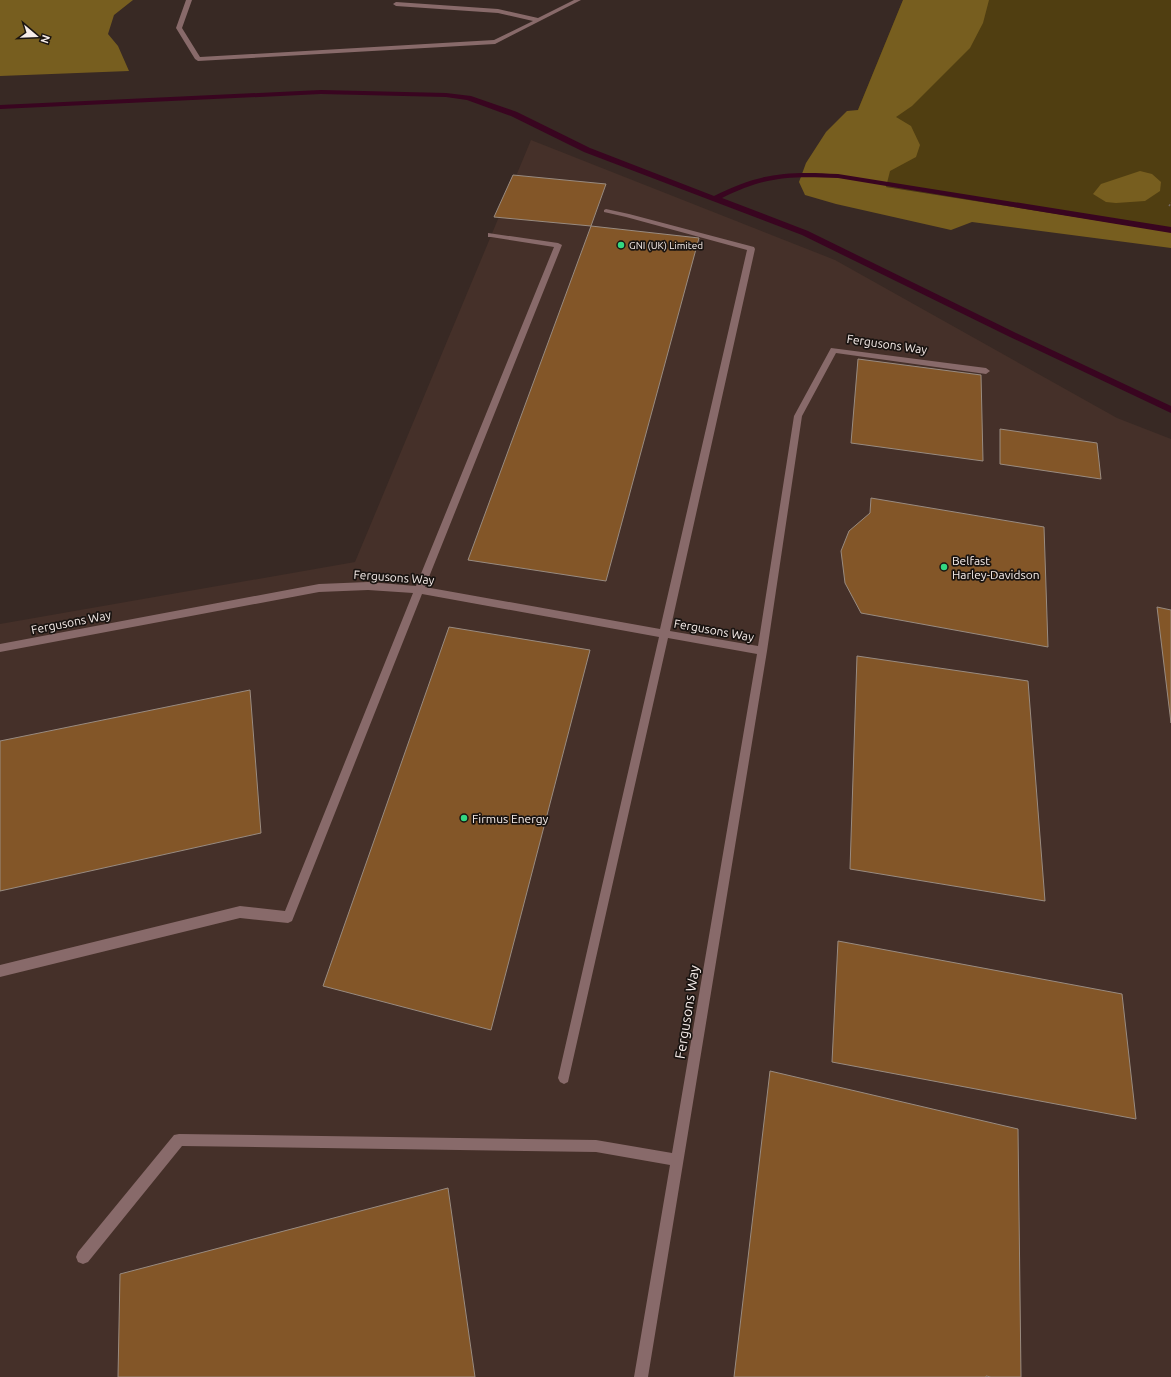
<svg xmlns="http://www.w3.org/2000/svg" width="1171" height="1377" font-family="Ubuntu,sans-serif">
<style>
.built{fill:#453029}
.green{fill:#503e11}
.forest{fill:#775e1f}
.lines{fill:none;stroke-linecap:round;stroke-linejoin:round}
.stream{fill:#390520;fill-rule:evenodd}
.building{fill:#835628;stroke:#998b80}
.path{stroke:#746763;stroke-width:1.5;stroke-dasharray:2 1.5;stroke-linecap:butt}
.minor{fill:#886a6a;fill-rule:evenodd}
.poi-dot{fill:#33d882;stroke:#1a1411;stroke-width:1.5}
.labels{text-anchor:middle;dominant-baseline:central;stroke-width:3.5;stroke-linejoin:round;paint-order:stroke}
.far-poi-label{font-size:10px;fill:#f7edea;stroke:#1a1411;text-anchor:start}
.street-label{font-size:12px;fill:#f7edea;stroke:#1a1411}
.poi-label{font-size:12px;fill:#f7edea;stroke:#1a1411;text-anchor:start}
.near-street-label{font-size:14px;fill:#f7edea;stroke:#1a1411}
</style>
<rect width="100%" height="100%" fill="#382924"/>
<polygon class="built" points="531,140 835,260 1117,418 1171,439 1171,1377 0,1377 0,624 355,562"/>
<polygon class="green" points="903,0 1171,0 1171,232 830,178"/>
<g class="forest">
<polygon points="0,0 133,0 114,15 108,34 118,46 129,71 0,76"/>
<polygon points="903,0 989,0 983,23 970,48 912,106 896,117 911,126 920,145 916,157 890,171 886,187 1171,232 1171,248 972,222 951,230 836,204 805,195 799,182 806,163 826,132 847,111 858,110"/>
<polygon points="1140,171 1152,174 1161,182 1160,191 1145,201 1116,203 1106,202 1093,194 1101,184"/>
</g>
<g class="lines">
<path class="stream" d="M 321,90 L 446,93 L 471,96 L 517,112 L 590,148 L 714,196 C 759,173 788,171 838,174 L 1171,227 L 1171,233 L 838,178 C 790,176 766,176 722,198 L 808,231 L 1016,333 L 1171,406 L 1171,413 L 1010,337 L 802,235 L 584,152 L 511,116 L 467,100 L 446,97 L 321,94 L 0,109 L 0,105 Z"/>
</g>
<g class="building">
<polygon points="513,175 606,184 591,226 494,217"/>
<polygon points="591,226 699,238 606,581 468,560"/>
<polygon points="858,359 981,375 983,461 851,443"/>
<polygon points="1000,429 1097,443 1101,479 1000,464"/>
<polygon points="871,498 1044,527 1048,647 861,613 845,583 841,551 849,531 870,513"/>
<polygon points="1157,607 1171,610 1171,723"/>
<polygon points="449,627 590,650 491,1030 323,986"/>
<polygon points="857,656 1028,681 1045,901 850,869"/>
<polygon points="250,690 261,833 0,891 0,741"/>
<polygon points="838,941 1122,994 1136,1119 832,1062"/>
<polygon points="770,1071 1018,1129 1021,1377 991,1377 986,1376 986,1377 734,1377"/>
<polygon points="448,1188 475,1377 118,1377 120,1274"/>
</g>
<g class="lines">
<polyline class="path" points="1169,206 1171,203"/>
<g class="minor">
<polygon points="186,0 192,0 182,28 200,57 494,40 533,21 498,13 396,6 393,4 396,2 498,9 538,18 574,0 581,0 495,44 198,61 195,59 176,28"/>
<polygon points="606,209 629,214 754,247 755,249 670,631 758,646 794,416 831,348 986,368 990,371 986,374 836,353 802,416 767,651 648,1377 634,1377 670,1165 596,1152 182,1146 88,1262 83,1264 78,1262 76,1257 78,1252 174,1135 179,1134 596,1140 672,1153 757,654 668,638 568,1082 564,1084 560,1082 558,1078 659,637 422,594 292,921 288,923 240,918 0,977 0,965 240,906 285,911 413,593 368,590 319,592 0,652 0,644 319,584 368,582 416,586 554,247 491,237 488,237 488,233 558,243 562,245 425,587 660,629 747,250 626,217 604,212 604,210"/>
</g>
</g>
<g class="poi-dot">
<circle cx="621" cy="245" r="4"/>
<circle cx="944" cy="567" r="4"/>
<circle cx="464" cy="818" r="4"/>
</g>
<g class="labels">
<g class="far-poi-label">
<text x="629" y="245">GNI (UK) Limited</text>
</g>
<g class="street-label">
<text transform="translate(887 344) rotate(8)">Fergusons Way</text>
<text transform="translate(394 577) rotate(4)">Fergusons Way</text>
<text transform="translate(71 622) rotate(-11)">Fergusons Way</text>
<text transform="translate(714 630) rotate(10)">Fergusons Way</text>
</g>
<g class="poi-label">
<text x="952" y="560">Belfast<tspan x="952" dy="14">Harley-Davidson</tspan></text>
<text x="472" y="818">Firmus Energy</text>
</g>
<g class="near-street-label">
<text transform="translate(687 1012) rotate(-81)">Fergusons Way</text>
</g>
</g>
<g transform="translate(36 36) rotate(109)" stroke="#1a1411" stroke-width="3" paint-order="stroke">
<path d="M0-3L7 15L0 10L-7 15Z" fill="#f7edea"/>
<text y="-6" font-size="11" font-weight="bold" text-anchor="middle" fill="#f7edea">N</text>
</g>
</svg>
